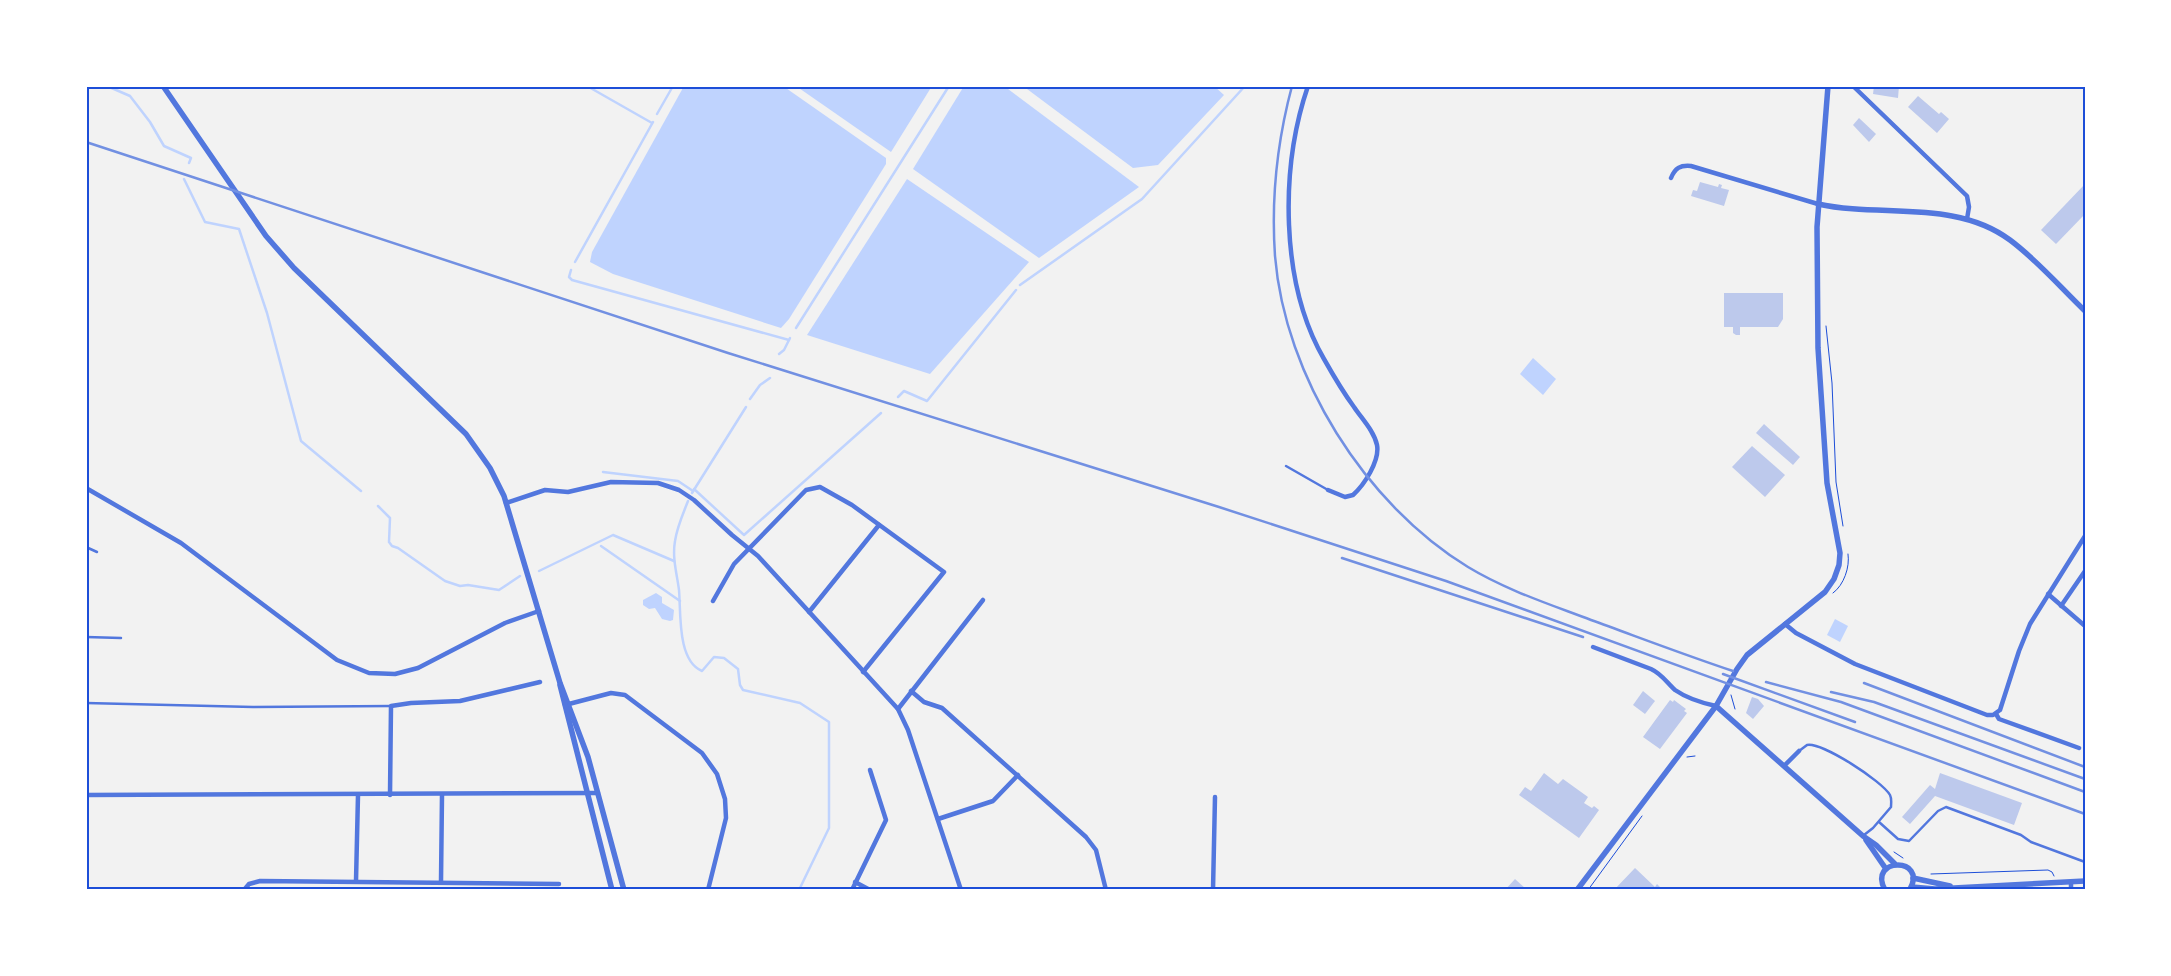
<svg xmlns="http://www.w3.org/2000/svg" width="2171" height="976" font-family="'Sofia Sans Condensed',sans-serif">
<style>
.water{fill:#bfd3fe}
.lines{fill:none;stroke-linecap:round;stroke-linejoin:round}
.stream{stroke:#bfd3fe;stroke-width:2.5}
.building{fill:#bdc9ec}
.path{stroke:#1d4ed8;stroke-width:1}
.service{stroke:#5277de;stroke-width:2.5}
.minor{stroke:#5277de;stroke-width:4.5}
.tertiary{stroke:#5277de;stroke-width:5.5}
.rail{stroke:#7290e2;stroke-width:2.5}
.neatline{fill:none;stroke:#1d4ed8;stroke-width:2}
</style>
<rect width="100%" height="100%" fill="#f2f2f2"/>
<g class="water">
<polygon points="684,86 783,86 886,158 886,164 789,319 781,328 613,274 590,262 592,252"/>
<polygon points="796,86 932,86 891,152"/>
<polygon points="964,86 1004,86 1139,187 1039,258 913,169"/>
<polygon points="1023,86 1214,86 1224,95 1158,165 1133,168"/>
<polygon points="907,179 1029,262 930,374 807,335"/>
<polygon points="1533,358 1556,379 1543,395 1520,374"/>
<polygon points="656,593 662,597 662,603 674,610 673,620 670,621 662,619 655,608 649,609 643,605 643,600"/>
<polygon points="1835,619 1848,626 1840,642 1827,635"/>
</g>
<g class="lines">
<g class="stream">
<polyline points="107,86 130,96 150,122 164,146 191,158 189,163"/>
<polyline points="587,86 652,123"/>
<polyline points="657,114 673,86"/>
<polyline points="184,179 205,222 239,229 267,313 301,441 361,491"/>
<polyline points="575,262 653,122"/>
<polyline points="571,270 569,277 572,280 789,340"/>
<polyline points="1020,285 1142,199 1245,86"/>
<polyline points="796,328 949,86"/>
<polyline points="779,354 784,350 790,338"/>
<polyline points="898,397 904,391 927,401 1016,290"/>
<polyline points="750,399 760,385 770,378"/>
<polyline points="603,472 678,481 693,491"/>
<polyline points="694,489 744,535 881,413"/>
<polyline points="692,493 746,407"/>
<path d="M 688,501 C 683,514 677,527 675,541 C 672,558 677,574 679,590 C 681,612 677,661 702,671 L 714,657 L 724,658 L 738,669 L 740,685 L 743,690 L 800,703 L 829,722 L 829,828 L 799,890"/>
<polyline points="378,506 390,518 389,542 392,546 398,548 445,581 460,586 468,585 499,590 520,576"/>
<polyline points="601,546 680,601"/>
<polyline points="539,571 613,535 674,561"/>
</g>
</g>
<g class="building">
<polygon points="1874,86 1899,86 1898,98 1873,94"/>
<polygon points="1918,96 1939,114 1941,112 1949,119 1937,133 1908,107"/>
<polygon points="1859,118 1876,134 1869,142 1853,125"/>
<polygon points="1700,182 1718,187 1719,184 1722,185 1721,188 1729,190 1724,206 1691,196 1693,190 1697,191"/>
<polygon points="2085,184 2085,214 2056,244 2041,230"/>
<polygon points="1724,293 1783,293 1783,319 1778,327 1740,327 1740,335 1736,335 1733,333 1733,327 1724,327"/>
<polygon points="1764,424 1800,457 1793,465 1756,433"/>
<polygon points="1752,446 1785,475 1765,497 1732,467"/>
<polygon points="1643,691 1655,701 1645,714 1633,705"/>
<polygon points="1752,697 1758,699 1764,706 1753,719 1746,713"/>
<polygon points="1670,700 1673,702 1674,700 1686,709 1684,711 1687,713 1660,749 1643,737"/>
<polygon points="1544,773 1558,784 1563,779 1588,797 1584,803 1592,808 1594,806 1599,810 1579,838 1519,795 1525,787 1531,791"/>
<polygon points="1940,773 2022,803 2014,825 1935,796 1910,824 1902,817 1930,785 1935,789"/>
<polygon points="1635,868 1655,887 1657,884 1663,890 1614,890"/>
<polygon points="1515,879 1527,890 1505,890"/>
</g>
<g class="lines">
<g class="path">
<polyline points="1826,326 1832,383 1836,482 1843,526"/>
<path d="M 1833,593 C 1844,585 1850,567 1848,554"/>
<polyline points="1731,695 1735,709"/>
<polyline points="1687,757 1695,756"/>
<polyline points="1894,852 1903,858"/>
<polyline points="1931,874 2048,870 2052,872 2054,876"/>
<polyline points="1588,890 1642,816"/>
</g>
<g class="service">
<polyline points="1286,466 1328,490"/>
<polyline points="86,547 97,552"/>
<polyline points="86,637 121,638"/>
<polyline points="86,703 253,707 391,706"/>
<path d="M 1799,751 L 1807,745 C 1822,742 1882,781 1890,795 C 1892,799 1891,803 1891,807 L 1873,828 L 1864,835"/>
<polyline points="1879,822 1898,839 1909,841 1938,811 1946,807 2021,835 2031,842 2085,862"/>
</g>
<g class="minor">
<path d="M 1308,86 C 1280,168 1280,283 1324,359 C 1333,375 1343,392 1354,407 C 1362,419 1374,431 1377,445 C 1380,461 1364,485 1353,495 L 1345,497 L 1328,490"/>
<polyline points="1853,86 1967,196 1969,207 1967,219"/>
<path d="M 1671,178 C 1675,168 1680,165 1691,166 L 1818,204"/>
<polyline points="86,488 181,543 337,660 369,673 395,674 418,668 505,623 539,611"/>
<polyline points="506,503 545,490 568,492 611,482 658,483 679,490 694,500 732,535 758,556 898,709 908,730 961,890"/>
<polyline points="2048,594 2085,626"/>
<polyline points="713,601 734,564 806,490 820,487 852,505 944,572 863,672"/>
<polyline points="2061,606 2085,571"/>
<polyline points="809,612 879,525"/>
<polyline points="1785,624 1796,633 1855,664 1987,715 1993,715 2000,710 2019,651 2030,624 2085,536"/>
<path d="M 1593,647 L 1651,669 C 1662,674 1667,683 1675,690 C 1688,699 1702,703 1716,706"/>
<polyline points="911,691 924,702 942,708 1086,837 1096,850 1106,890"/>
<polyline points="565,705 611,693 625,695 702,753 717,774 725,799 726,818 708,890"/>
<polyline points="898,709 983,600"/>
<polyline points="1996,714 1999,719 2079,748"/>
<polyline points="1784,766 1799,751"/>
<polyline points="86,795 598,793"/>
<polyline points="390,795 391,706 411,703 460,701 540,682"/>
<polyline points="938,819 993,801 1018,775"/>
<polyline points="356,881 358,795"/>
<polyline points="441,881 442,795"/>
<polyline points="855,882 870,890"/>
<polyline points="2071,883 2071,890"/>
<polyline points="244,890 249,884 260,881 559,884"/>
<polyline points="852,890 886,820 870,770"/>
<polyline points="1213,890 1215,797"/>
</g>
<g class="tertiary">
<polyline points="163,86 266,236 294,268 466,434 490,468 504,496 560,683 588,757 624,890"/>
<path d="M 1818,204 C 1881,218 1955,199 2010,240 C 2037,260 2060,287 2085,311"/>
<polyline points="560,685 612,890"/>
<polyline points="1716,706 1863,836 1876,845 1895,864"/>
<polyline points="1866,840 1886,869"/>
<polyline points="1913,878 1950,886"/>
<polyline points="1912,887 1935,889 2085,881"/>
<polyline points="1577,890 1716,706 1737,669 1747,655 1825,592 1834,579 1839,565 1840,553 1827,483 1818,348 1817,227 1828,86"/>
<path d="M 1885,890 C 1867,857 1928,857 1910,889"/>
</g>
<g class="rail">
<path d="M 1292,86 C 1277,142 1271,198 1275,256 C 1285,377 1365,504 1468,567 C 1506,590 1549,604 1591,620 C 1638,637 1685,655 1733,671"/>
<polyline points="86,142 728,353 1219,507 1446,581 2085,814"/>
<polyline points="1342,558 1583,637"/>
<polyline points="1723,674 1855,722"/>
<polyline points="1766,682 1841,702 2085,792"/>
<polyline points="1864,683 2085,767"/>
<polyline points="1831,692 1874,702 2085,779"/>
</g>
</g>
<rect width="2171" height="976" fill="none" stroke="#ffffff" stroke-width="175"/>
<rect x="88" y="88" width="1996" height="800" class="neatline"/>
</svg>
